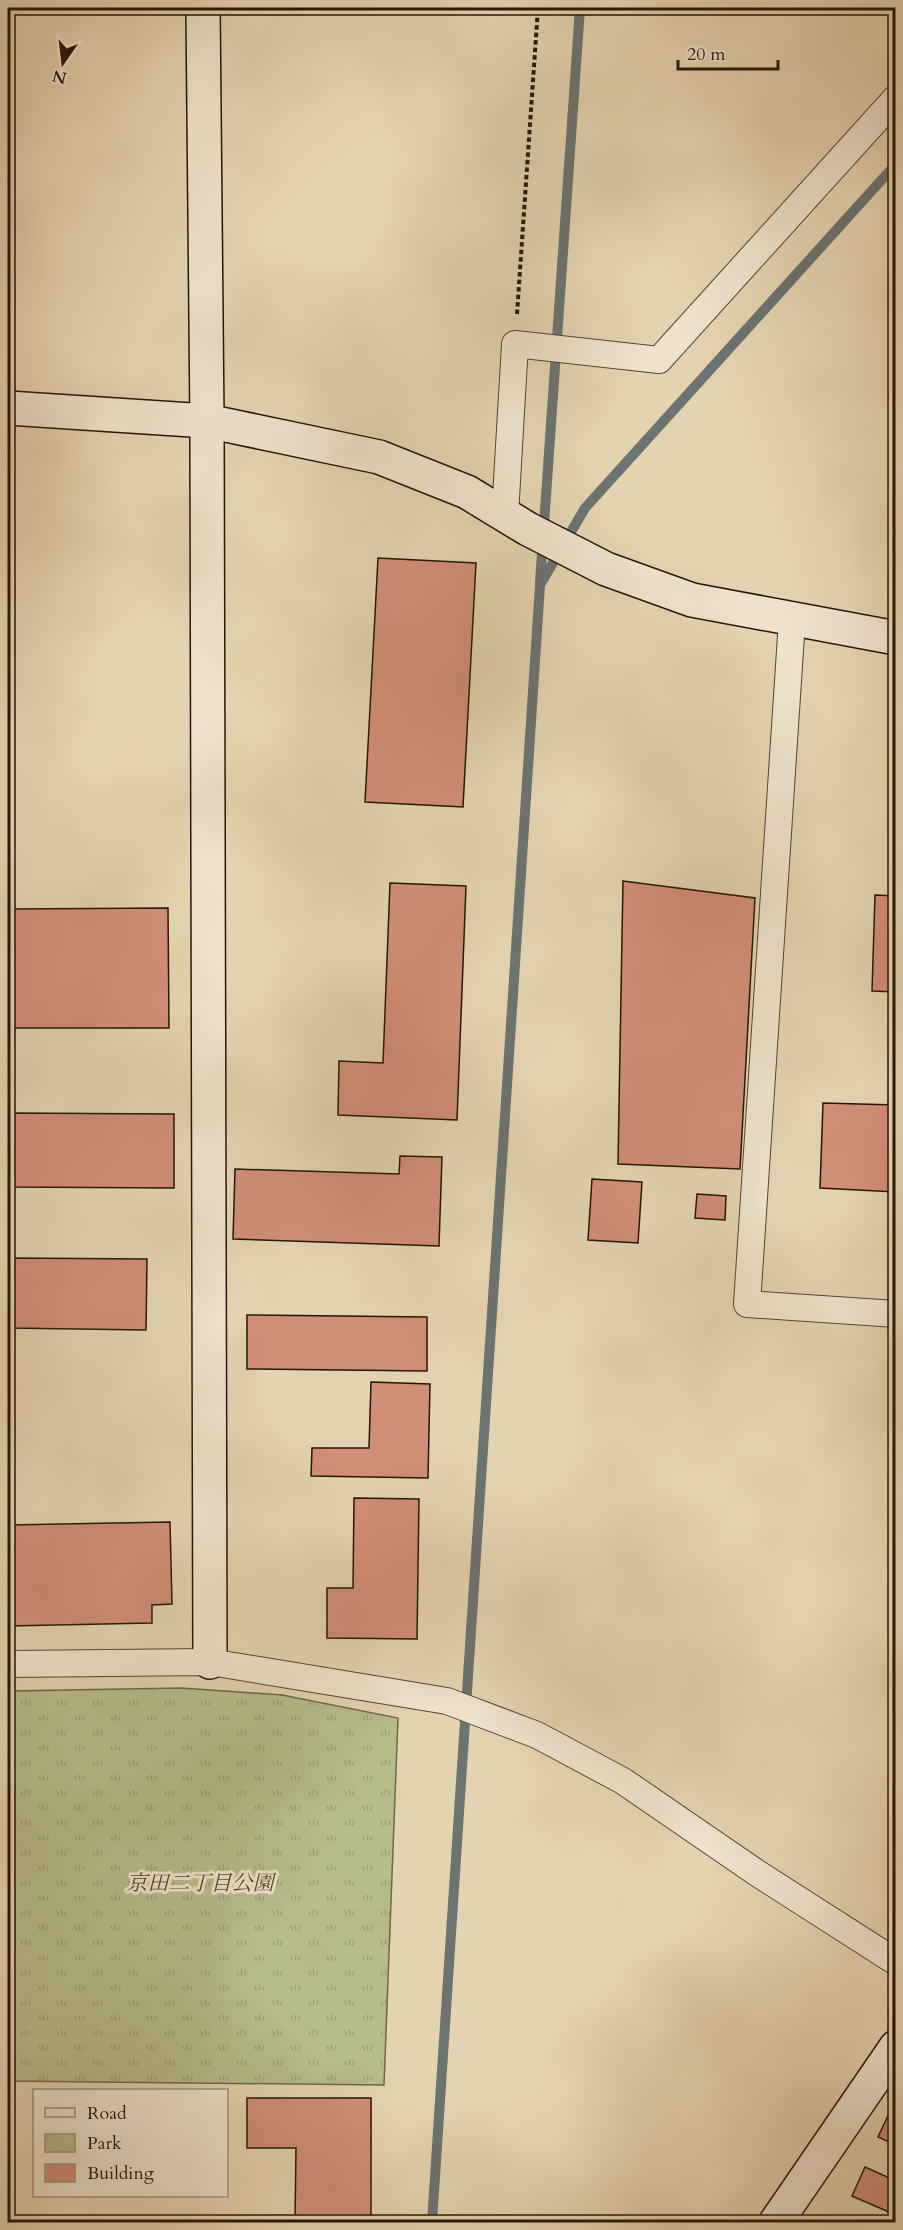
<svg xmlns="http://www.w3.org/2000/svg" width="903" height="2230" font-family="Cardo,'Noto Serif JP',serif">
<style>
.park{fill:url(#park-tufts);stroke:#6d6849;stroke-width:1.5}
.lines{fill:none;stroke-linecap:round;stroke-linejoin:round}
.stream{stroke:#6b7471;stroke-width:10}
.building{fill:#d18e77;stroke:#241508;stroke-width:1.5}
.street-casing{stroke:#544432;stroke-width:28}
.secondary-casing{stroke:#241508;stroke-width:36}
.path{stroke:#241508;stroke-width:4;stroke-dasharray:4.5 3;stroke-linecap:butt}
.street{stroke:#ede2cc;stroke-width:26}
.secondary{stroke:#ede2cc;stroke-width:33}
.labels{text-anchor:middle;dominant-baseline:central;stroke-width:6;stroke-linejoin:round;paint-order:stroke}
.park-label{font-size:21px;font-style:italic;fill:#50472f;stroke:#ede2cc}
</style>
<defs>
<pattern id="park-tufts" width="24" height="20" patternUnits="userSpaceOnUse" patternTransform="scale(1.5)"><rect width="24" height="20" fill="#b6bc8a"/><path d="M3 7l-1-3M5 7V3M7 7l1-3M15 17l-1-3M17 17v-4M19 17l1-3" fill="none" stroke="#9ca176"/></pattern>
</defs>
<rect width="100%" height="100%" fill="#e4d3b0"/>
<filter id="stains"><feTurbulence type="fractalNoise" baseFrequency=".00333" numOctaves="4"/><feColorMatrix values="0 0 0 0 .2 0 0 0 0 .09 0 0 0 0 .02 0 0 0 .5 -.17"/></filter>
<radialGradient id="worn" r=".72"><stop offset=".6" stop-color="#630" stop-opacity="0"/><stop offset="1" stop-color="#630" stop-opacity=".3"/></radialGradient>
<polygon class="park" points="182,1688 282,1695 398,1718 384,2085 8,2081 8,1691"/>
<g class="lines">
<g class="stream">
<polyline points="540,582 580,8"/>
<polyline points="432,2222 540,585 585,508 896,164"/>
</g>
</g>
<g class="building">
<polygon points="378,558 476,563 463,807 365,802"/>
<polygon points="623,881 755,898 740,1169 618,1164"/>
<polygon points="390,883 466,886 457,1120 338,1115 339,1061 383,1063"/>
<polygon points="875,895 896,896 896,992 872,991"/>
<polygon points="168,908 169,1028 8,1028 8,909"/>
<polygon points="823,1103 896,1105 896,1192 820,1188"/>
<polygon points="8,1113 174,1114 174,1188 8,1187"/>
<polygon points="400,1156 442,1157 439,1246 233,1239 235,1169 399,1174"/>
<polygon points="592,1179 642,1182 638,1243 588,1240"/>
<polygon points="697,1194 726,1196 725,1220 695,1218"/>
<polygon points="8,1258 147,1259 146,1330 8,1328"/>
<polygon points="247,1315 427,1317 427,1371 247,1369"/>
<polygon points="371,1382 430,1384 428,1478 311,1476 312,1448 369,1448"/>
<polygon points="354,1498 419,1499 417,1639 327,1638 327,1588 353,1588"/>
<polygon points="170,1522 172,1604 152,1605 152,1623 8,1626 8,1525"/>
<polygon points="247,2098 371,2098 371,2222 295,2222 296,2148 247,2148"/>
<polygon points="895,2101 896,2102 896,2145 878,2137"/>
<polygon points="865,2167 896,2181 896,2215 852,2196"/>
</g>
<g class="lines">
<defs>
<g id="street">
<polyline points="505,515 515,344 659,360 896,98"/>
<polyline points="792,620 747,1304 896,1314"/>
<polyline points="8,1664 210,1662 447,1701 537,1735 623,1781 757,1873 896,1962"/>
</g>
<g id="secondary">
<polyline points="203,8 207,421 210,1662"/>
<polyline points="8,408 207,421 379,457 467,492 528,529 606,569 692,600 896,638"/>
<polyline points="776,2222 896,2047"/>
</g>
</defs>
<use href="#street" class="street-casing"/>
<use href="#secondary" class="secondary-casing"/>
<polyline class="path" points="517,314 538,8"/>
<use href="#street" class="street"/>
<use href="#secondary" class="secondary"/>
</g>
<g class="labels">
<g class="park-label">
<text x="200" y="1883">京田二丁目公園</text>
</g>
</g>
<rect width="903" height="2230" fill="none" stroke="#e4d3b0" stroke-width="30"/>
<rect x="9" y="9" width="885" height="2212" fill="none" stroke="#241508" stroke-width="3"/>
<rect x="15" y="15" width="873" height="2200" fill="none" stroke="#241508" stroke-width="1.5"/>
<rect x="33" y="2089" width="195" height="108" fill="#ede2cc" stroke="#9d907e" stroke-width="1.5"/>
<rect x="45" y="2108" width="30" height="9" fill="#ede2cc" stroke="#9d907e" stroke-width="1.5"/>
<text x="87" y="2119" font-size="18" fill="#241508">Road</text>
<rect x="45" y="2134" width="30" height="18" fill="url(#park-tufts)" stroke="#9d907e" stroke-width="1.5"/>
<text x="87" y="2149" font-size="18" fill="#241508">Park</text>
<rect x="45" y="2164" width="30" height="18" fill="#d18e77" stroke="#9d907e" stroke-width="1.5"/>
<text x="87" y="2179" font-size="18" fill="#241508">Building</text>
<g transform="translate(63 63) rotate(194)" stroke="#ede2cc" stroke-width="4.5" paint-order="stroke">
<path d="M0-4.5L10 22L0 15L-10 22Z" fill="#241508"/>
<text y="-9" font-size="16" font-weight="bold" text-anchor="middle" fill="#241508">N</text>
</g>
<path d="M678 60v9h100v-9" fill="none" stroke="#241508" stroke-width="3"/>
<text x="687" y="60" font-size="18" fill="#241508" stroke="#ede2cc" stroke-width="4.5" paint-order="stroke">20 m</text>
<rect width="100%" height="100%" filter="url(#stains)"/>
<rect width="100%" height="100%" fill="url(#worn)"/>
</svg>
